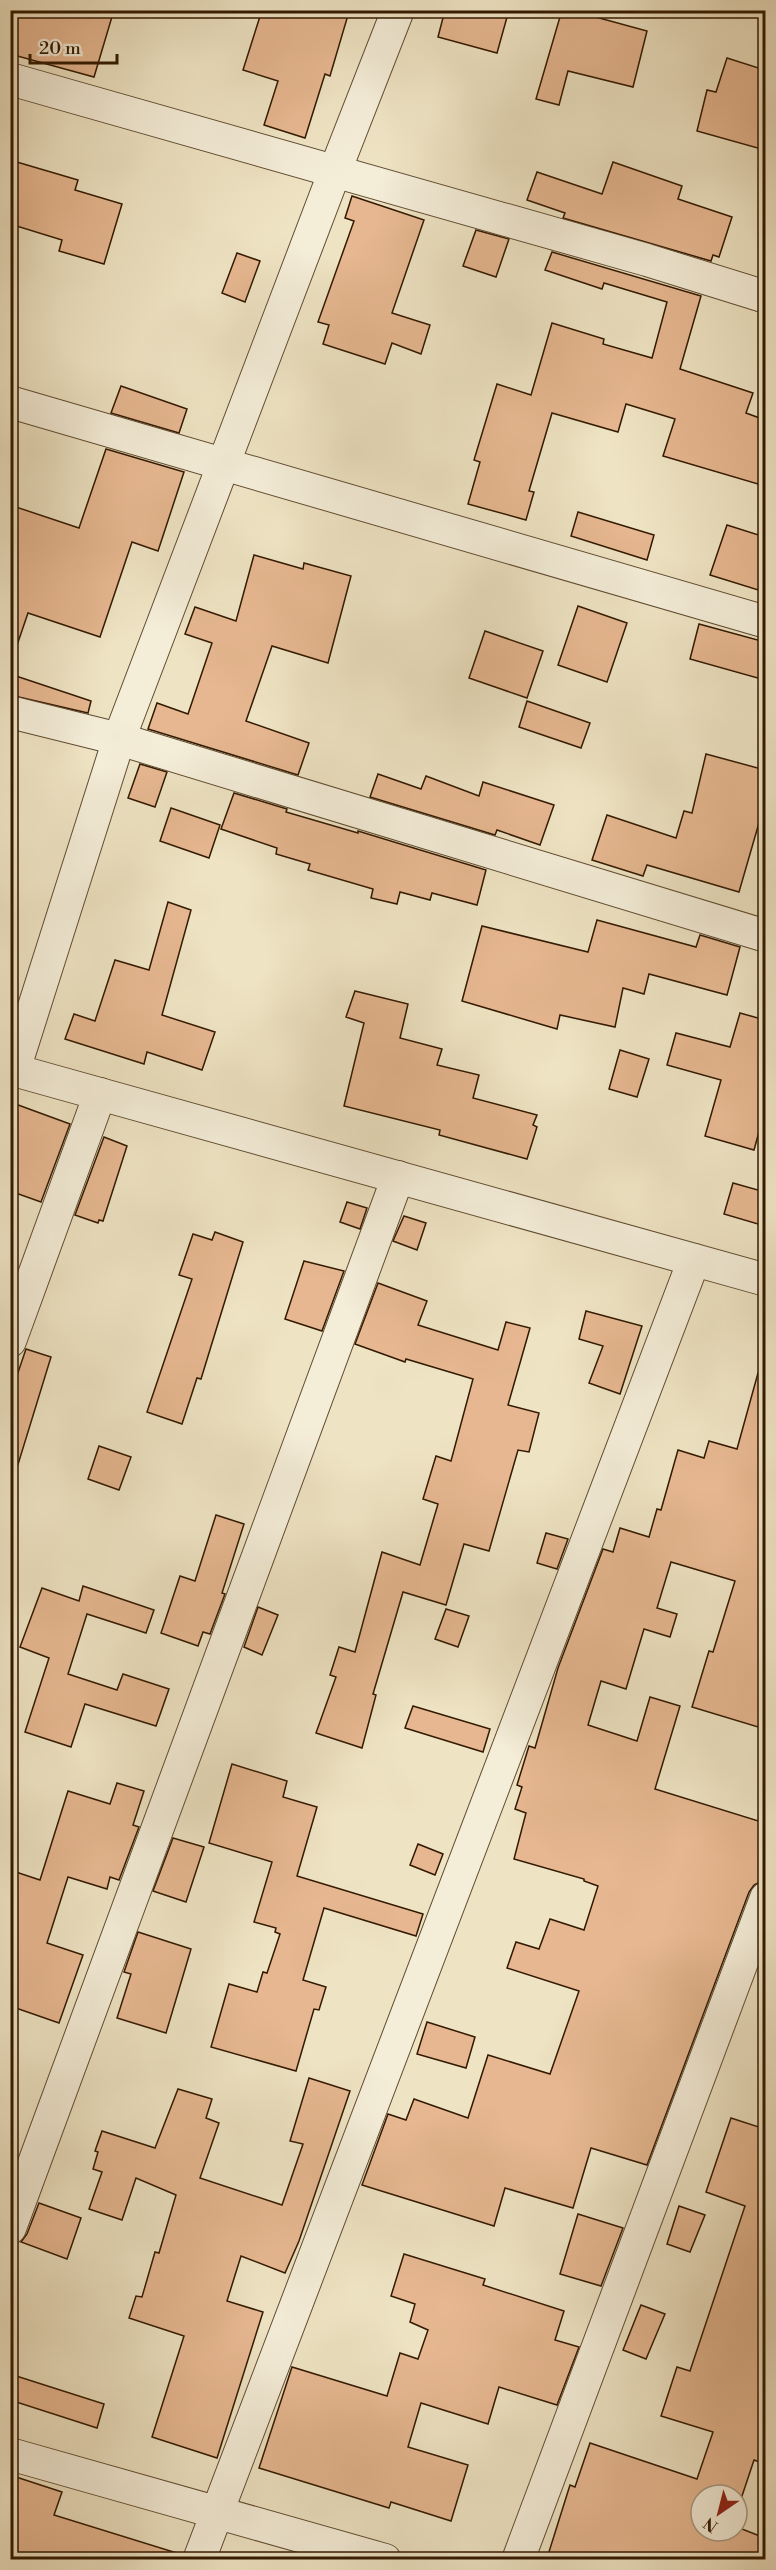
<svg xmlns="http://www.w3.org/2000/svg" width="776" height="2570" font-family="'Libre Bodoni',serif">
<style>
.building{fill:#e6b790;stroke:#321900;stroke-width:1.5}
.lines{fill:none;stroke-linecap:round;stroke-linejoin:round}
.street-casing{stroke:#614c31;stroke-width:34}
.street{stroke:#f4edd8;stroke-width:32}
</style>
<rect width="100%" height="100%" fill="#eee3c3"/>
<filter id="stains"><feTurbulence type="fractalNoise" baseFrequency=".00333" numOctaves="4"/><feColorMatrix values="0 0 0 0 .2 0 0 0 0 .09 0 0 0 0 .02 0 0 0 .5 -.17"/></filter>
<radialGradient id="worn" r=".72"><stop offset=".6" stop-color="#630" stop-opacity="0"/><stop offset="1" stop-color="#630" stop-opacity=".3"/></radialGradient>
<g class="building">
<polygon points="10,10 114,10 94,77 10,54"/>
<polygon points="262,10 332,10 348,15 330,76 325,74 305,138 264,125 278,81 243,70"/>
<polygon points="445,10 509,10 497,53 438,37"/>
<polygon points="562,10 570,10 647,31 633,87 568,71 559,105 536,99"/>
<polygon points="727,58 765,70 765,150 697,131 707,90 716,92"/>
<polygon points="10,160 78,180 75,190 122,204 104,264 59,251 62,240 10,224"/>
<polygon points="613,162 682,186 678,199 732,217 719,257 713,255 711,261 563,218 565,213 527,200 537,172 602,194"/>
<polygon points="352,196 424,220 392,313 430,325 421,354 392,343 385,364 323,344 329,325 318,322 354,221 345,218"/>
<polygon points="476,230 509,239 496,277 463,266"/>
<polygon points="552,252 701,296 680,369 753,393 746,413 765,420 765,486 663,456 675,419 626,404 618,432 552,413 529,491 534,492 526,520 468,504 480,462 474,460 497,384 531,395 552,323 604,339 603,344 652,358 667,302 604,283 602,289 545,270"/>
<polygon points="237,253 260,261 245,302 222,293"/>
<polygon points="121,386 187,409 179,433 111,413"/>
<polygon points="106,449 184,472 158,551 132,542 100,637 28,613 14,654 10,653 10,505 79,528"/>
<polygon points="578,512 654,535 647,560 571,536"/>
<polygon points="727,525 765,537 765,592 710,575"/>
<polygon points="254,555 303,569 304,563 351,576 328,663 272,646 246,721 309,743 298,775 148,729 157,703 188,714 212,643 185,634 195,607 236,621"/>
<polygon points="578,606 627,623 607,682 558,665"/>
<polygon points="699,624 765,642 765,680 690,659"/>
<polygon points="485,631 543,651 527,698 469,678"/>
<polygon points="10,674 91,701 88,713 10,695"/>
<polygon points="527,701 590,723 581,748 519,727"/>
<polygon points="706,754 765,770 765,802 739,892 647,865 643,876 592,860 607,815 676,838 684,811 692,813"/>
<polygon points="140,764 167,772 155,807 128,798"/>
<polygon points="378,774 421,789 426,776 479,796 483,782 554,805 540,845 497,830 495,835 370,797"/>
<polygon points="234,793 287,809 286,812 358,833 358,831 486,870 477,905 432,893 430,900 400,892 397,904 371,898 373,889 308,870 310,864 276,854 277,848 221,829"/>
<polygon points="171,808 220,825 209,858 160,841"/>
<polygon points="168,902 191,910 162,1015 215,1032 202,1070 147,1052 144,1064 65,1039 74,1014 95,1021 115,960 149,970"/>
<polygon points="597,920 696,947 700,935 740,947 727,995 649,974 644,994 623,988 615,1027 560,1015 557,1029 462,1001 482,926 588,952"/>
<polygon points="355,991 408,1004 400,1038 442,1049 437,1065 479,1075 473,1098 537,1115 533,1125 537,1127 527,1159 439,1135 440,1130 344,1106 364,1023 346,1017"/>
<polygon points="740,1013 765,1020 765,1110 754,1150 705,1136 721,1080 667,1065 676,1033 730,1047"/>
<polygon points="620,1050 649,1059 637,1097 609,1089"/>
<polygon points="10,1102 70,1124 41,1202 10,1191"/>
<polygon points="104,1137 127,1146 103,1221 99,1220 98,1223 75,1215"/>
<polygon points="733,1183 765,1192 765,1226 724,1214"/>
<polygon points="347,1202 367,1208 360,1229 340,1222"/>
<polygon points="404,1216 426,1223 417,1250 393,1241"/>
<polygon points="215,1232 243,1242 201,1379 197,1378 182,1424 147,1412 192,1279 179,1275 193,1234 212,1240"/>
<polygon points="304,1261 344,1271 322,1331 285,1319"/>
<polygon points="378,1283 427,1301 418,1325 498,1350 506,1322 530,1328 508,1405 539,1413 529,1452 518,1450 489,1551 464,1544 446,1605 403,1592 373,1694 376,1695 362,1748 316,1733 336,1677 330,1675 339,1647 355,1652 382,1552 420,1565 438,1504 423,1499 436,1456 451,1461 473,1379 406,1359 405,1362 355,1344"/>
<polygon points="586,1311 642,1326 620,1394 589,1383 603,1346 579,1339"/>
<polygon points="26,1349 51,1357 16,1471 10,1470 10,1396"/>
<polygon points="758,1373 765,1374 765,1729 692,1707 709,1651 713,1652 735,1581 671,1562 657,1608 677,1614 670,1637 644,1629 626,1689 601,1681 588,1725 637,1741 650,1697 680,1706 655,1789 765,1823 765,1870 762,1881 754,1885 749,1892 647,2165 591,2148 573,2208 505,2188 494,2226 362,2185 388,2114 406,2120 414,2099 468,2118 488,2055 550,2074 579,1991 507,1968 516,1942 539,1949 550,1919 584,1930 598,1886 584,1881 584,1879 514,1859 526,1813 515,1809 522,1787 517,1785 529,1746 535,1748 558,1668 603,1549 613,1552 620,1528 649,1537 657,1509 661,1510 678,1450 704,1458 709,1441 737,1449"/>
<polygon points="99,1446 131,1457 119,1490 88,1479"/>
<polygon points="216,1515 244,1524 222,1593 225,1594 210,1634 203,1632 198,1646 161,1633 180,1576 195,1581"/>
<polygon points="546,1533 568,1539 557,1569 537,1563"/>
<polygon points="83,1586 154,1610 146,1633 87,1614 68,1674 117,1690 123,1674 169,1689 156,1726 85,1704 71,1747 25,1732 49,1658 20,1647 42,1588 79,1601"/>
<polygon points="258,1607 278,1615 262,1655 244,1647"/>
<polygon points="446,1609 469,1616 458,1647 435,1639"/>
<polygon points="413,1706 490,1729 483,1752 405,1728"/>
<polygon points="232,1764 287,1781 283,1797 317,1807 297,1876 423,1914 416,1936 324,1908 303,1980 326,1987 319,2010 314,2009 296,2071 211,2047 229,1984 257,1992 263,1972 267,1973 280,1934 275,1932 276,1928 254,1922 272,1862 209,1843"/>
<polygon points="117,1783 144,1791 133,1825 139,1827 119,1880 110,1877 107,1889 68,1877 47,1943 83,1955 59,2023 10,2006 10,1870 40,1880 68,1791 110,1804"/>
<polygon points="173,1838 204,1847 186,1902 153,1891"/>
<polygon points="418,1844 443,1854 435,1875 410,1865"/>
<polygon points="138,1932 191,1949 166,2033 117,2018 131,1974 124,1972"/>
<polygon points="427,2022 475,2037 466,2068 417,2054"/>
<polygon points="309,2078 350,2091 299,2241 285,2273 241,2256 227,2301 263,2312 217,2458 152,2437 184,2336 129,2318 136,2296 142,2297 155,2252 159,2253 176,2195 136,2178 122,2220 89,2209 102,2172 93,2169 98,2152 95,2151 102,2131 155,2148 178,2089 212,2099 206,2118 219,2123 200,2178 282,2205 303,2144 290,2141"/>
<polygon points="731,2118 765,2129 765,2464 754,2460 737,2511 737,2495 701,2495 701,2531 737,2531 737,2527 765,2538 765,2559 562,2559 548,2555 570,2485 575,2487 590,2443 697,2479 713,2432 661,2416 677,2367 690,2371 745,2206 706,2192"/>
<polygon points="39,2203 81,2218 67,2259 21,2242 27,2234"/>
<polygon points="679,2206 705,2215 690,2252 667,2244"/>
<polygon points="578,2214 623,2228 601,2286 560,2274"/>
<polygon points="404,2254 485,2279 483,2285 564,2311 555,2340 579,2347 557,2405 499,2387 488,2424 421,2403 408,2447 468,2465 451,2521 391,2502 389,2508 259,2468 292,2367 387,2396 400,2353 418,2359 428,2330 410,2322 415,2304 391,2296"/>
<polygon points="641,2305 665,2314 646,2359 623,2350"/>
<polygon points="10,2374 104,2404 97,2428 10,2400"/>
<polygon points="10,2475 62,2492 54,2515 180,2554 179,2559 10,2559"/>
</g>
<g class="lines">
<defs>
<g id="street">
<polyline points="10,79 647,260 766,297"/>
<polyline points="10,402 766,622"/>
<polyline points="10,712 119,739 766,936"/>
<polyline points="10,1069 766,1280"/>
<polyline points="14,1070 119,739 335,171 398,10"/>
<polyline points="10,1341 100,1094"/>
<polyline points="10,2228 398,1177"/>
<polyline points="10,2454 385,2560"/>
<polyline points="199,2560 694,1260"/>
<polyline points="518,2560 766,1898"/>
</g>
</defs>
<use href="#street" class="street-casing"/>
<use href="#street" class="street"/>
</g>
<rect width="776" height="2570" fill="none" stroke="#eee3c3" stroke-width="36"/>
<rect x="12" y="12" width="752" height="2546" fill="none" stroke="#321900" stroke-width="3"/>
<rect x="18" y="18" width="740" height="2534" fill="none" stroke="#321900" stroke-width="1.5"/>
<g transform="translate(719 2513) rotate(215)"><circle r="28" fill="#f4edd8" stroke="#a69882" stroke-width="1.5"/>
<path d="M0-4.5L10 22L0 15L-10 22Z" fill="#8f2418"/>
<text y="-9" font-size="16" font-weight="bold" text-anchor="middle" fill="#321900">N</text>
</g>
<path d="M30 54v9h87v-9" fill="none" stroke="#321900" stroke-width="3"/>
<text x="39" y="54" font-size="18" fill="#321900" stroke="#f4edd8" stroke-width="4.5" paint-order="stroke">20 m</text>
<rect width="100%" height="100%" filter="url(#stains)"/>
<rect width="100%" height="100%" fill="url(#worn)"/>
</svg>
